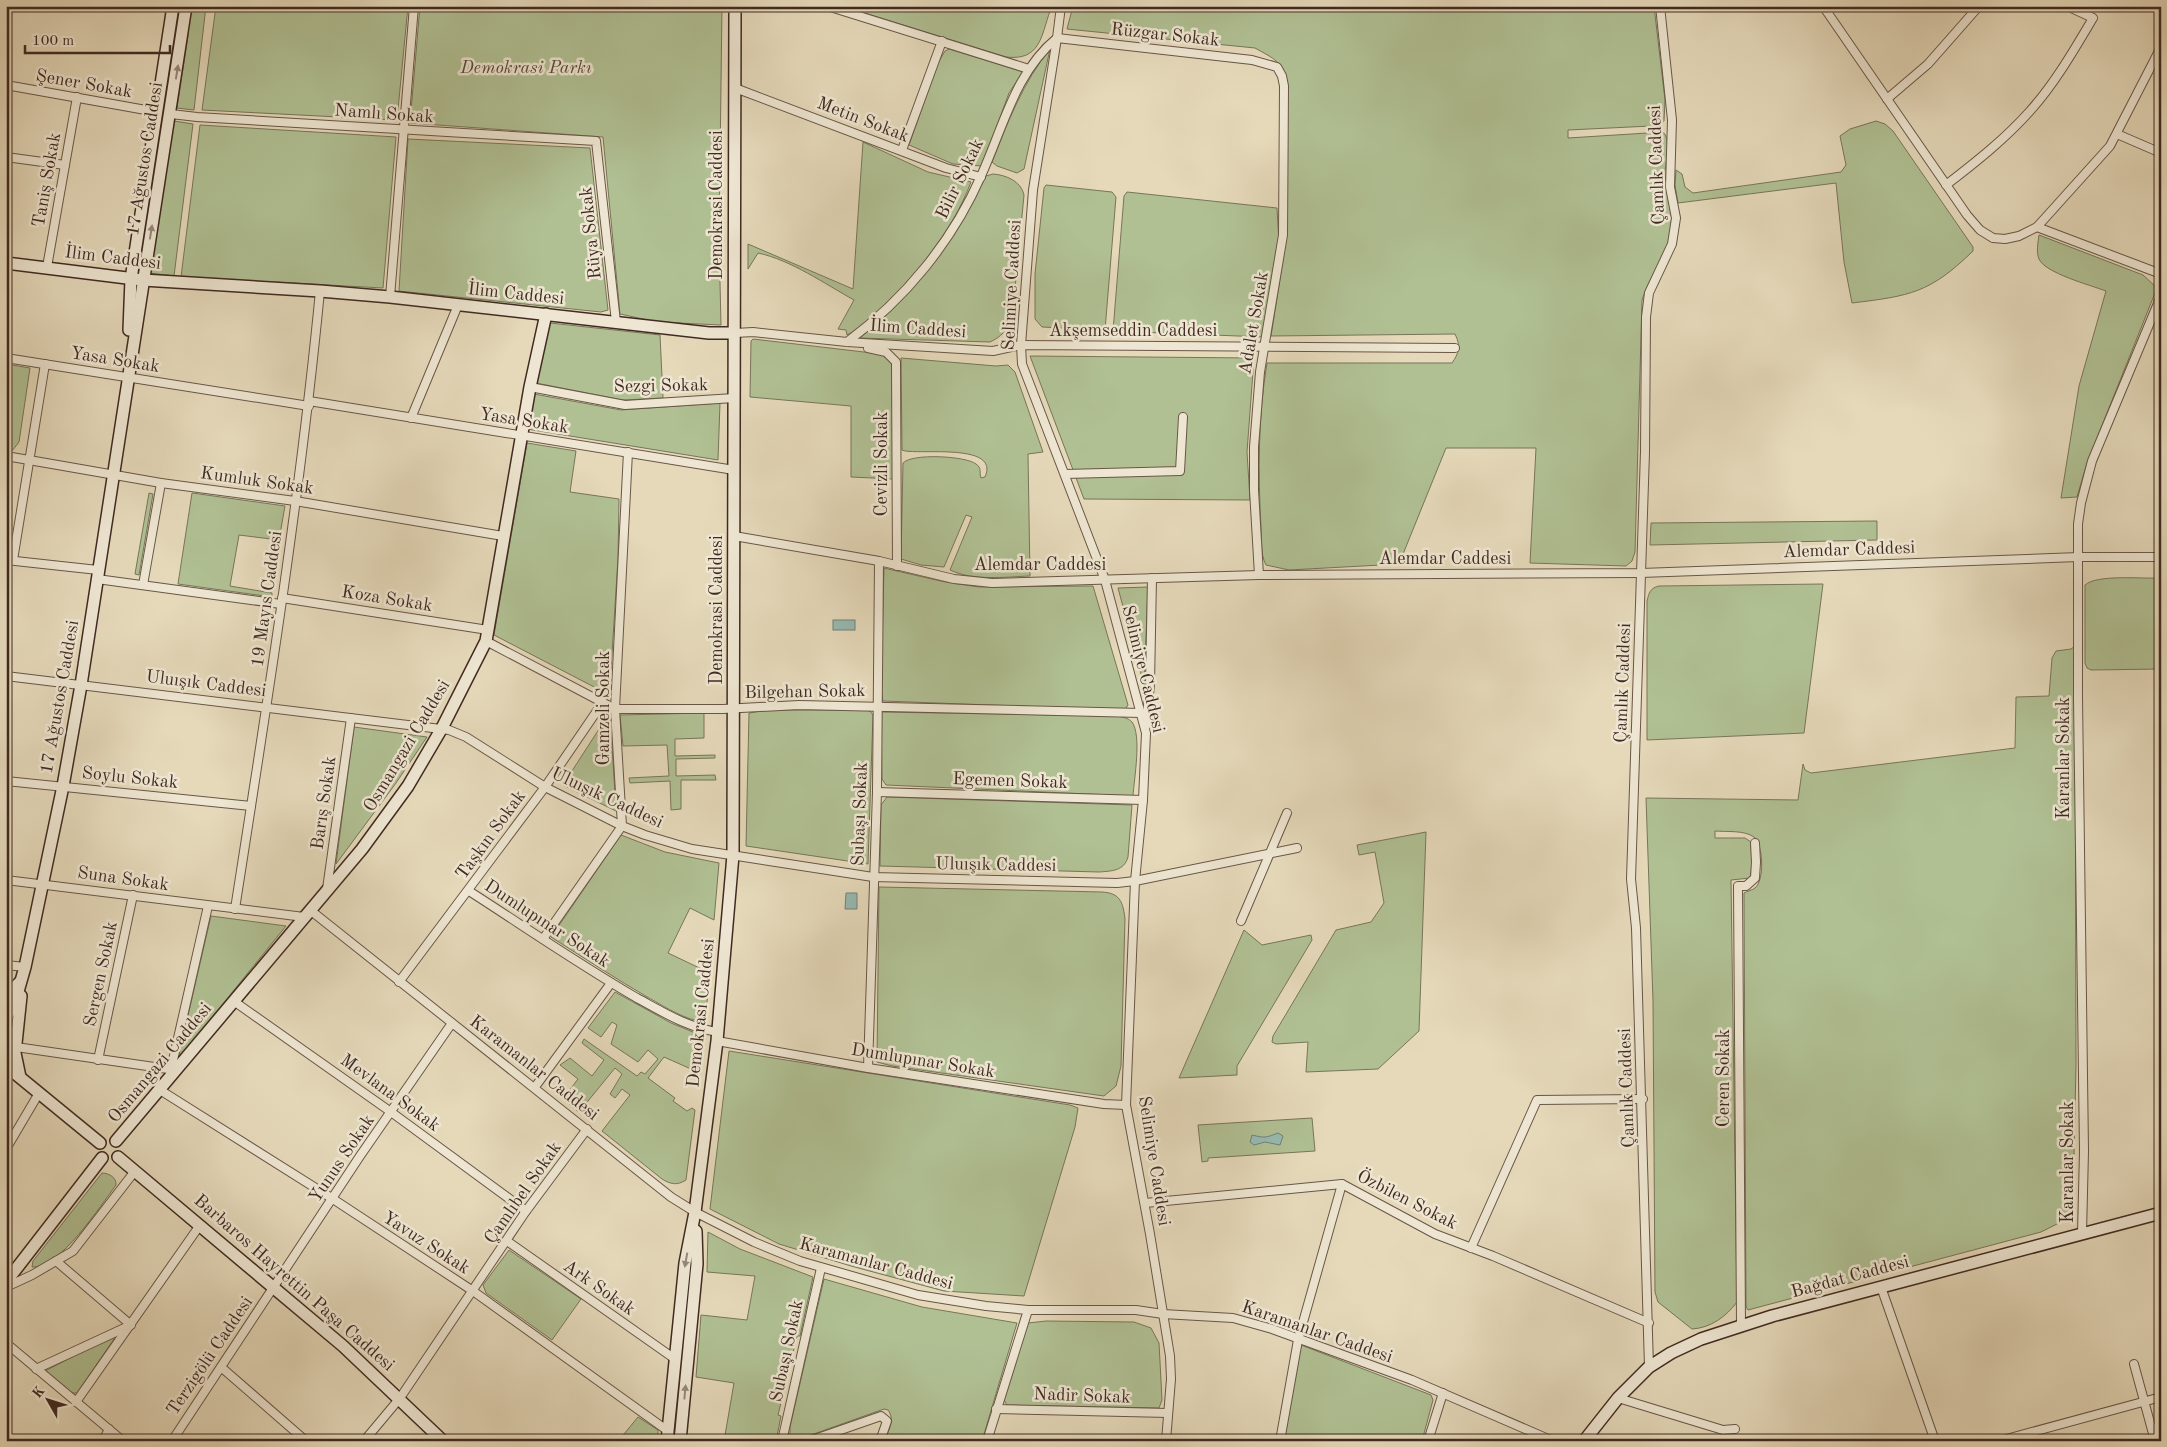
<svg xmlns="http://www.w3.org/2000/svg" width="2167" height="1447" font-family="'Old Standard TT',serif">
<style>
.green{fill:#b0c093;stroke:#78755a}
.water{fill:#96bab3;stroke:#748079}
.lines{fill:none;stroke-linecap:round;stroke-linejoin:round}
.street-casing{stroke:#695647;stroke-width:10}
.secondary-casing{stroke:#402a21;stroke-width:14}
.street{stroke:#eee6d2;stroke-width:8}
.secondary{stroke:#eee6d2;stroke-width:11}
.oneway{fill:#97887a}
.labels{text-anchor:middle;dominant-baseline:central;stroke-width:5;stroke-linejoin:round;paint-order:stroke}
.street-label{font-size:18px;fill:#402a21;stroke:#eee6d2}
.park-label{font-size:18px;font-style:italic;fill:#564838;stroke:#eee6d2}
</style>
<rect width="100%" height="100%" fill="#e5d9ba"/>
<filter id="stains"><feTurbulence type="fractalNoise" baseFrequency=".004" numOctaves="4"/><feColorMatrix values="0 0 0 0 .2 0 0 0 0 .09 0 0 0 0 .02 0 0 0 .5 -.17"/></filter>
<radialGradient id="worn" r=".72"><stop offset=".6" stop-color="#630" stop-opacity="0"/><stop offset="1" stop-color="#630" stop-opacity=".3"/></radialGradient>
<g class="green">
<polygon points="190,6 206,6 194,110 177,108 188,36"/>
<polygon points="216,6 408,6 397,120 202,110"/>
<polygon points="420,6 722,6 719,240 721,325 657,322 620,314 603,137 410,123"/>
<path d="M 842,6 L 1035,6 L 1050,11 C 1041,37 1040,61 1006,57 Z"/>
<path d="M 1073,6 L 1654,6 L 1665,100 L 1664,121 L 1659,125 L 1651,126 L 1568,130 L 1568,138 L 1663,132 C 1672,141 1665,163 1665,174 C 1666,193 1675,213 1671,232 C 1667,256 1649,276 1642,300 L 1635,552 L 1632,561 L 1626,566 L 1530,563 L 1536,448 L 1446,448 L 1399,564 L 1289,570 L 1266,565 C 1260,554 1262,539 1261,527 C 1258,473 1258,417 1267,363 L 1452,363 C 1459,353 1461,346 1455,334 L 1271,336 L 1286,240 L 1287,84 C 1281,60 1276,60 1255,48 L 1067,29 Z"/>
<polygon points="949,49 1023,72 1009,93 982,166 953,164 909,145 938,63 945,51"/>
<path d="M 1050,49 L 1024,169 L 1017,173 L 997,166 L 992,162 C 1008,122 1023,82 1050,49 Z"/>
<polygon points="174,121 193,124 174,276 149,273"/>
<path d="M 1876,121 L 1885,124 L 1893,131 L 1973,247 L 1973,251 C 1930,293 1910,296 1852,303 L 1844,262 L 1836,183 L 1678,203 L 1675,185 L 1676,170 L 1682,174 L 1685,187 L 1693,193 L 1841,172 L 1846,165 L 1840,136 L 1850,129 Z"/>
<polygon points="200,125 396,137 383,288 181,277"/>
<polygon points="408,139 590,148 608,310 601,312 399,291"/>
<path d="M 863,142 L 928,172 L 971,182 C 952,232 916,276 877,312 C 867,320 858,330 847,335 L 846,330 L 838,329 L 854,300 C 825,284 791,260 758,253 L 748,269 L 748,244 L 853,289 Z"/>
<path d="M 993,174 C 1006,175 1021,181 1024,195 L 1012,320 C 1007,330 1001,337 990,342 L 860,338 C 917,291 953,242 986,176 Z"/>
<polygon points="1046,185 1112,192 1116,197 1105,330 1042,327 1035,319 1035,274 1044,188"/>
<polygon points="1127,192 1277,208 1279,244 1263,337 1113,331 1124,196"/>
<path d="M 2039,235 L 2143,275 L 2157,288 L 2087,463 L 2077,497 L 2061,498 L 2079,386 L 2106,291 C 2090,285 2045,273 2039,259 C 2036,252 2038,243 2039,235 Z"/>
<polygon points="550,323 660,335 663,398 623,400 536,383"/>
<polygon points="753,339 881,354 892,363 893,479 851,477 851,406 750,397 751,341"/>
<polygon points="1030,356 1254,358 1247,452 1250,500 1084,499"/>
<path d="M 901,358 L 996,366 L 1008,365 L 1015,372 L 1043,452 L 1028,454 L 1030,576 C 1004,577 973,581 950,570 L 972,517 L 966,515 L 944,567 L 921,565 L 901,559 L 903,463 C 912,453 966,456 976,464 C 982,468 979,472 981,478 L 985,477 C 1001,441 913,456 902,450 Z"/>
<polygon points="6,364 30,368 19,442 12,451 6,453"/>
<polygon points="534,394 621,410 720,403 718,460 527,429"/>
<polygon points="527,443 576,451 570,492 619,499 618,558 611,670 598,689 494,635"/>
<polygon points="149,493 153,494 139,575 135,574"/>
<polygon points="192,493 285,506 279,540 239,535 230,586 272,593 272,597 178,584"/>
<polygon points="1877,521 1877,540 1650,545 1651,523"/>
<polygon points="884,568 945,582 979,587 1093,586 1128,705 1125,710 883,701 881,689"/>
<path d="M 2161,578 L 2161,669 L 2091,670 L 2087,668 L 2085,663 L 2085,585 C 2097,574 2143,579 2161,578 Z"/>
<path d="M 1823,584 L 1804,733 L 1647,740 L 1647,601 C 1649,593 1650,588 1659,586 Z"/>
<polygon points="1148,587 1144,685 1118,588"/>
<path d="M 2075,646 L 2076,1065 L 2073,1201 L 2069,1218 L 2041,1232 L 1748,1310 L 1746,1307 L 1744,893 C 1747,891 1753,890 1755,888 C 1765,880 1763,844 1754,837 C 1744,830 1727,832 1715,831 L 1715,838 L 1745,838 L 1751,842 L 1752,866 L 1750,878 L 1731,880 L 1737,1302 C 1726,1317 1710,1328 1692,1329 L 1658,1302 L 1655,1292 L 1653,1001 L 1646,798 L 1798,800 L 1803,764 L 1805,770 L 1811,773 L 2015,748 L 2016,697 L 2049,696 L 2052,658 L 2056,651 L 2071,649 Z"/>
<polygon points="768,710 865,710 870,711 873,715 868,864 746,846 749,713"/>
<polygon points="610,712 616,811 563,785"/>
<path d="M 881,712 L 1118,716 C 1123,717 1128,718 1132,722 C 1142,736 1134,779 1133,796 L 886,785 L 882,779 Z"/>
<polygon points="704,713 704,738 675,739 675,756 715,755 715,758 676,759 676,776 715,775 716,780 681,780 681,809 671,810 670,781 630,783 629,778 669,776 667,745 623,746 620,715"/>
<polygon points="354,727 427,737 396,783 336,864"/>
<path d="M 887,797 L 1132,805 L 1128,857 C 1124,871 1112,871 1099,872 L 880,866 L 881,805 Z"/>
<polygon points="1426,832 1419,1031 1378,1069 1306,1072 1308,1042 1276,1044 1272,1042 1273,1036 1336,930 1371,922 1384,903 1375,852 1359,855 1357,845"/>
<path d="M 621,835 L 665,852 L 719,863 L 714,920 L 690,908 L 668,953 L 710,973 L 705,1022 C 685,1020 667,1008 649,998 C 616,979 584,958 551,937 Z"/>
<path d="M 879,887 L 1102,892 C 1120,893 1123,902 1125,919 L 1121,1066 L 1116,1086 L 1104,1096 L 892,1066 L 877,1062 Z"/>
<polygon points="211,916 286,926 178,1059"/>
<polygon points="1244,930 1262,945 1311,935 1312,940 1237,1066 1237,1075 1179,1078"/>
<path d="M 615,992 L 671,1023 L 705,1037 L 700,1073 L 664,1057 L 648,1078 L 675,1098 L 673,1101 L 687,1111 L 692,1108 L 695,1110 L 686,1180 C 677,1186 670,1184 662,1179 L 602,1131 L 630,1095 L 622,1089 L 615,1098 L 610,1094 L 622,1074 L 615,1068 L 579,1112 L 563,1099 L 578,1079 L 560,1065 L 570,1058 L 592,1076 L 604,1060 L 582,1043 L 584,1039 L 637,1076 L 641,1072 L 645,1074 L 658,1059 L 648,1050 L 638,1062 L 611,1044 L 617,1025 L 612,1022 L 601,1037 L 588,1028 Z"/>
<polygon points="729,1051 1070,1105 1078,1108 1075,1127 1024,1296 944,1291 851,1266 779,1244 710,1209"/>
<polygon points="1312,1118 1315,1151 1208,1158 1208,1161 1202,1162 1198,1125"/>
<path d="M 102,1173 C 109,1173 117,1178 116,1185 C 101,1205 59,1270 32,1267 L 33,1261 Z"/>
<polygon points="708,1232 740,1249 813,1277 800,1336 797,1336 778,1415 781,1416 776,1441 724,1441 734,1383 696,1377 701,1315 747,1320 755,1276 707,1272"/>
<polygon points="509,1250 581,1299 552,1340 486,1293 483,1285"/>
<path d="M 824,1279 L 922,1307 L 1017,1323 L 982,1441 L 884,1441 C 889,1431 895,1419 888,1410 L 884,1409 L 797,1440 L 793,1440 L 790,1435 L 790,1427 Z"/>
<polygon points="1046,1321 1134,1322 1151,1328 1159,1343 1162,1400 1159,1408 1007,1405 1004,1400 1026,1328 1028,1323"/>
<polygon points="112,1336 114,1339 112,1342 77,1393 72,1393 45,1371"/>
<polygon points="1301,1345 1431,1395 1433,1400 1422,1441 1284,1441"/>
<polygon points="638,1417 658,1430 658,1441 620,1439"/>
</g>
<g class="water">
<rect x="833" y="620" width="22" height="10"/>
<polygon points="846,893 857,893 857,909 845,909"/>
<path d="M 1278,1133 L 1283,1136 L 1280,1145 L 1265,1142 L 1254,1145 L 1250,1142 L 1252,1135 C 1265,1138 1265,1138 1278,1133 Z"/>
</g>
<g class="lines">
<defs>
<g id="street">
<polyline points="827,6 1029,69"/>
<polyline points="1823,6 1967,215 1980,230 1993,238 2005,239 2019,236 2037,227 2110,146 2161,47"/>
<polyline points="6,85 157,112"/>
<polyline points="735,88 946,168 981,177"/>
<polyline points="1887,99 1928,64 1979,6"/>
<polyline points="171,114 197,117 596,141 616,322"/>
<polyline points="2117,134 2161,153"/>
<polyline points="902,150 942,41"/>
<polyline points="6,157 65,165"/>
<path d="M 1946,185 C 1976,162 2005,139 2030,111 C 2055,83 2074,50 2093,18 L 2067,6"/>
<polyline points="2037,227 2161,274"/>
<polyline points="47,267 77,97"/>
<polyline points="390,297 414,6"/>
<polyline points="735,333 753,332 847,342 993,351 1021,345 1455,348"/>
<path d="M 847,342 C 905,299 952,242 981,176 C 1003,128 1015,72 1057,38 L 1061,6"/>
<polyline points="868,348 886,352 896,362 897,566"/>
<polyline points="6,358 309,406"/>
<polyline points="530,387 625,405 734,398"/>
<polyline points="309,401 734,470"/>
<polyline points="411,418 458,305"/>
<polyline points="6,456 161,483 295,501 503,536"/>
<polyline points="1065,474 1180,471 1183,417"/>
<polyline points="734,536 879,561 954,579 992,583 1259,575 1641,573 2079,557 2161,557"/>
<polyline points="6,560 98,570"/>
<polyline points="13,560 45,364"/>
<polyline points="97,579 281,604"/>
<polyline points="143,585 161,483"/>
<polyline points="282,598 488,630"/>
<polyline points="486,641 615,709 723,709 799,705 1141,713"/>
<polyline points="6,676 449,730 466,737 545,787 622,826 645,835 692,849 873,877 1117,883 1135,881 1297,848"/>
<polyline points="1146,726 1150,684 1152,578"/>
<polyline points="6,781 251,806"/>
<polyline points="877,792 1143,800"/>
<polyline points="6,880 304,917"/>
<polyline points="327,889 351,718"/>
<path d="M 469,891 C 525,927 580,965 637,998 C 663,1012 688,1028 718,1032"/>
<path d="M 235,909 C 267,704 300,498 320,291"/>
<polyline points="310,910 671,1197 695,1212 754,1242 800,1261 918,1295 986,1306 1028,1310 1136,1310 1163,1314 1233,1318 1272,1329 1412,1380 1553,1441"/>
<polyline points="1241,921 1287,813"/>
<polyline points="543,939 622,826 615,709 628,452"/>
<polyline points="6,965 25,967"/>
<polyline points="399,982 545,787 603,702"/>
<polyline points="235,1002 391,1112 526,1211"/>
<polyline points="717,1041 868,1068 1104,1104 1126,1105"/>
<polyline points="16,1047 175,1070"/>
<polyline points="98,1060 133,895"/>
<polyline points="868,1068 877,792 879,561"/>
<polyline points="171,1069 208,906"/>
<polyline points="535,1087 611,983"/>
<polyline points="160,1090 333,1199 473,1291 668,1431"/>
<polyline points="6,1149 39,1093"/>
<polyline points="1145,1203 1342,1184 1435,1234 1493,1256 1649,1323"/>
<polyline points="2082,1234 2084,1151 2078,698 2078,524 2081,503 2092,461 2161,296"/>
<polyline points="507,1241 675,1359"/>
<polyline points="1471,1248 1537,1100 1643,1099"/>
<polyline points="6,1287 32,1275 73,1251 135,1171"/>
<polyline points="1881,1287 1935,1441"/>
<polyline points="1741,1325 1738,886 1746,886 1755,878 1756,862 1755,843"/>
<polyline points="6,1343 123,1441"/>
<polyline points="2134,1364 2155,1441"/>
<polyline points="221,1367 306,1441"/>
<polyline points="1649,1367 1636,928 1631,879 1645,452 1646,317 1649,293 1672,244 1676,218 1670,187 1672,120 1660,6"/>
<polyline points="36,1369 131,1325 56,1261"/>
<polyline points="1618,1398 1723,1430 1735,1429"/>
<polyline points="76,1402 200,1225"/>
<polyline points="996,1409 1168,1413"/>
<polyline points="103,1441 109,1429"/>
<polyline points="172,1441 360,1156 452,1023"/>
<polyline points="364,1441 400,1398 526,1211 587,1129"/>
<polyline points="782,1441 821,1268"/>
<polyline points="809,1441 881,1416 887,1421 880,1441"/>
<polyline points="987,1441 1028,1310"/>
<polyline points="1166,1441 1171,1379 1170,1356 1150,1234 1126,1105 1135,881 1143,800 1146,733 1105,580 1022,364 1021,345 1033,190 1057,38 1252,60 1277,67 1282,76 1284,86 1283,235 1260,372 1254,447 1254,490 1259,575"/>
<polyline points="1280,1441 1298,1340 1342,1184"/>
<polyline points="1428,1441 1443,1393"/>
<polyline points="1999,1441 2161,1397"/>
</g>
<g id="secondary">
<polyline points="6,263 143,280 320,291 390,297 709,333 735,333"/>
<polyline points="129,330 131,279 173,6"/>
<polyline points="6,996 19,983"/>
<polyline points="6,1019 17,995 25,967 63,786 81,685 186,6"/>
<polyline points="6,1066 100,1143"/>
<polyline points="20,1077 15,1053 21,996"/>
<polyline points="116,1141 362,849 408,786 442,728 486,641 530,387 546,314"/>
<polyline points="118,1157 343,1346 443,1441"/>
<polyline points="6,1282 102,1158"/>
<polyline points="667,1441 685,1263 695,1212 717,1041 733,855 735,6"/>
<polyline points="680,1441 697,1264 696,1231"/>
<polyline points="1584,1441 1618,1398 1649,1367 1671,1353 1701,1339 1772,1316 2161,1213"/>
</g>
</defs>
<use href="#street" class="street-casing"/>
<use href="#secondary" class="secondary-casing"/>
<use href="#street" class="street"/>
<use href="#secondary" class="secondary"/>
</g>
<defs><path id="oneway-solid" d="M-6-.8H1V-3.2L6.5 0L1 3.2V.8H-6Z" transform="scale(1.25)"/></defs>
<g class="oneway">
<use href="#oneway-solid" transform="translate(177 72) rotate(-81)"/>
<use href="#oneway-solid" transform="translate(151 232) rotate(-81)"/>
<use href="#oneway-solid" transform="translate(686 1260) rotate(100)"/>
<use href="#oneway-solid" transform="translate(685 1392) rotate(-85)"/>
</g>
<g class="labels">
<g class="street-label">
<text transform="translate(1165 35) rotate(6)">Rüzgar Sokak</text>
<text transform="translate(84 84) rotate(10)">Şener Sokak</text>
<text transform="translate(384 114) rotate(4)">Namlı Sokak</text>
<text transform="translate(863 120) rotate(21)">Metin Sokak</text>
<text transform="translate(145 159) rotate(-81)">17 Ağustos Caddesi</text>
<text transform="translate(1657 165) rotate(-92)">Çamlık Caddesi</text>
<text transform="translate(960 179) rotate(-64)">Bilir Sokak</text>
<text transform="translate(47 180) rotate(-80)">Taniş Sokak</text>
<text transform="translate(717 205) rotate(-90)">Demokrasi Caddesi</text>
<text transform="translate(591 233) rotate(-96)">Rüya Sokak</text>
<text transform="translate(113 258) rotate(7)">İlim Caddesi</text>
<text transform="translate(1012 285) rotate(-87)">Selimiye Caddesi</text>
<text transform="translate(516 294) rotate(6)">İlim Caddesi</text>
<text transform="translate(1254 323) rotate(-80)">Adalet Sokak</text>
<text transform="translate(918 329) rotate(4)">İlim Caddesi</text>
<text x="1133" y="331">Akşemseddin Caddesi</text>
<text transform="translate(115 360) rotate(9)">Yasa Sokak</text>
<text transform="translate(661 386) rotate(-1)">Sezgi Sokak</text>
<text transform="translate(524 421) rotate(9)">Yasa Sokak</text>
<text transform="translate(882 464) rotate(-90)">Cevizli Sokak</text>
<text transform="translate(257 481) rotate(8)">Kumluk Sokak</text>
<text transform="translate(1849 550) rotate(-2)">Alemdar Caddesi</text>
<text x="1445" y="559">Alemdar Caddesi</text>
<text x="1040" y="565">Alemdar Caddesi</text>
<text transform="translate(267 599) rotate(-82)">19 Mayıs Caddesi</text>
<text transform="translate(387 599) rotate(9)">Koza Sokak</text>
<text transform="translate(717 610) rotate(-90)">Demokrasi Caddesi</text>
<text transform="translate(1143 669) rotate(76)">Selimiye Caddesi</text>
<text transform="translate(1623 683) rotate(-88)">Çamlık Caddesi</text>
<text transform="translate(206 684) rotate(7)">Uluışık Caddesi</text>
<text transform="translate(805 692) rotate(-1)">Bilgehan Sokak</text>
<text transform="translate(60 697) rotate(-80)">17 Ağustos Caddesi</text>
<text transform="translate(604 708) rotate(-90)">Gamzeli Sokak</text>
<text transform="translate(407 746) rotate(-59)">Osmangazi Caddesi</text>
<text transform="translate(2064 758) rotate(-90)">Karanlar Sokak</text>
<text transform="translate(130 778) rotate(6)">Soylu Sokak</text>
<text transform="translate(1010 781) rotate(2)">Egemen Sokak</text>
<text transform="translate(607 798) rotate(25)">Uluışık Caddesi</text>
<text transform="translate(324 803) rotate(-82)">Barış Sokak</text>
<text transform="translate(860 814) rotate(-88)">Subaşı Sokak</text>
<text transform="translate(491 835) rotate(-54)">Taşkın Sokak</text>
<text transform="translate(996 865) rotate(1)">Uluışık Caddesi</text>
<text transform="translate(123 879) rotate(8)">Suna Sokak</text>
<text transform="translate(547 924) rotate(33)">Dumlupınar Sokak</text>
<text transform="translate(101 974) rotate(-78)">Sergen Sokak</text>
<text transform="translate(701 1013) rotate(-84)">Demokrasi Caddesi</text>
<text transform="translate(923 1061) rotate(9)">Dumlupınar Sokak</text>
<text transform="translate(160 1063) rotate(-50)">Osmangazi Caddesi</text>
<text transform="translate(534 1068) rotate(38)">Karamanlar Caddesi</text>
<text transform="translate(1724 1078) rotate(-90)">Ceren Sokak</text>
<text transform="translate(1627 1088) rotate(-92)">Çamlık Caddesi</text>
<text transform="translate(390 1093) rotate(36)">Mevlana Sokak</text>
<text transform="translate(342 1159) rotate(-56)">Yunus Sokak</text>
<text transform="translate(1154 1161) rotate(81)">Selimiye Caddesi</text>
<text transform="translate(2068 1162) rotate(-90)">Karanlar Sokak</text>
<text transform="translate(523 1193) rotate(-55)">Çamlıbel Sokak</text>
<text transform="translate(1407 1200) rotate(27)">Özbilen Sokak</text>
<text transform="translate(426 1243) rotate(33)">Yavuz Sokak</text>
<text transform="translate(876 1264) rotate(15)">Karamanlar Caddesi</text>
<text transform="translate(1850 1277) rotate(-15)">Bağdat Caddesi</text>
<text transform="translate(294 1283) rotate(41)">Barbaros Hayrettin Paşa Caddesi</text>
<text transform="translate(599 1288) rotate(35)">Ark Sokak</text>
<text transform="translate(1317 1332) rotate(19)">Karamanlar Caddesi</text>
<text transform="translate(787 1351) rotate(-78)">Subaşı Sokak</text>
<text transform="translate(210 1356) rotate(-56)">Terzigölü Caddesi</text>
<text transform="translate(1082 1396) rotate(2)">Nadir Sokak</text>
</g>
<g class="park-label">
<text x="526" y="68">Demokrasi Parkı</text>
</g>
</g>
<rect width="2167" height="1447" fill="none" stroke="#e5d9ba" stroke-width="25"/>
<rect x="8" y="8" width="2152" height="1432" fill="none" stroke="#402a21" stroke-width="2.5"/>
<rect x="12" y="12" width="2142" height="1422" fill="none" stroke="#402a21"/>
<g transform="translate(48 1400) rotate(309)" stroke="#eee6d2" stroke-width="4" paint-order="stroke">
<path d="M0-4L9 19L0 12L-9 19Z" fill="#402a21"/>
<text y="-8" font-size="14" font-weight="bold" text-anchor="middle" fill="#402a21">K</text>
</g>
<path d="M25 45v8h145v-8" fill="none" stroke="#402a21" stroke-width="2.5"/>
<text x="32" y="45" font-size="15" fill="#402a21" stroke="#eee6d2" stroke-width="4" paint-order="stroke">100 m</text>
<rect width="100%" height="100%" filter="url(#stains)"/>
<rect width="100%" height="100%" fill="url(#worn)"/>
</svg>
